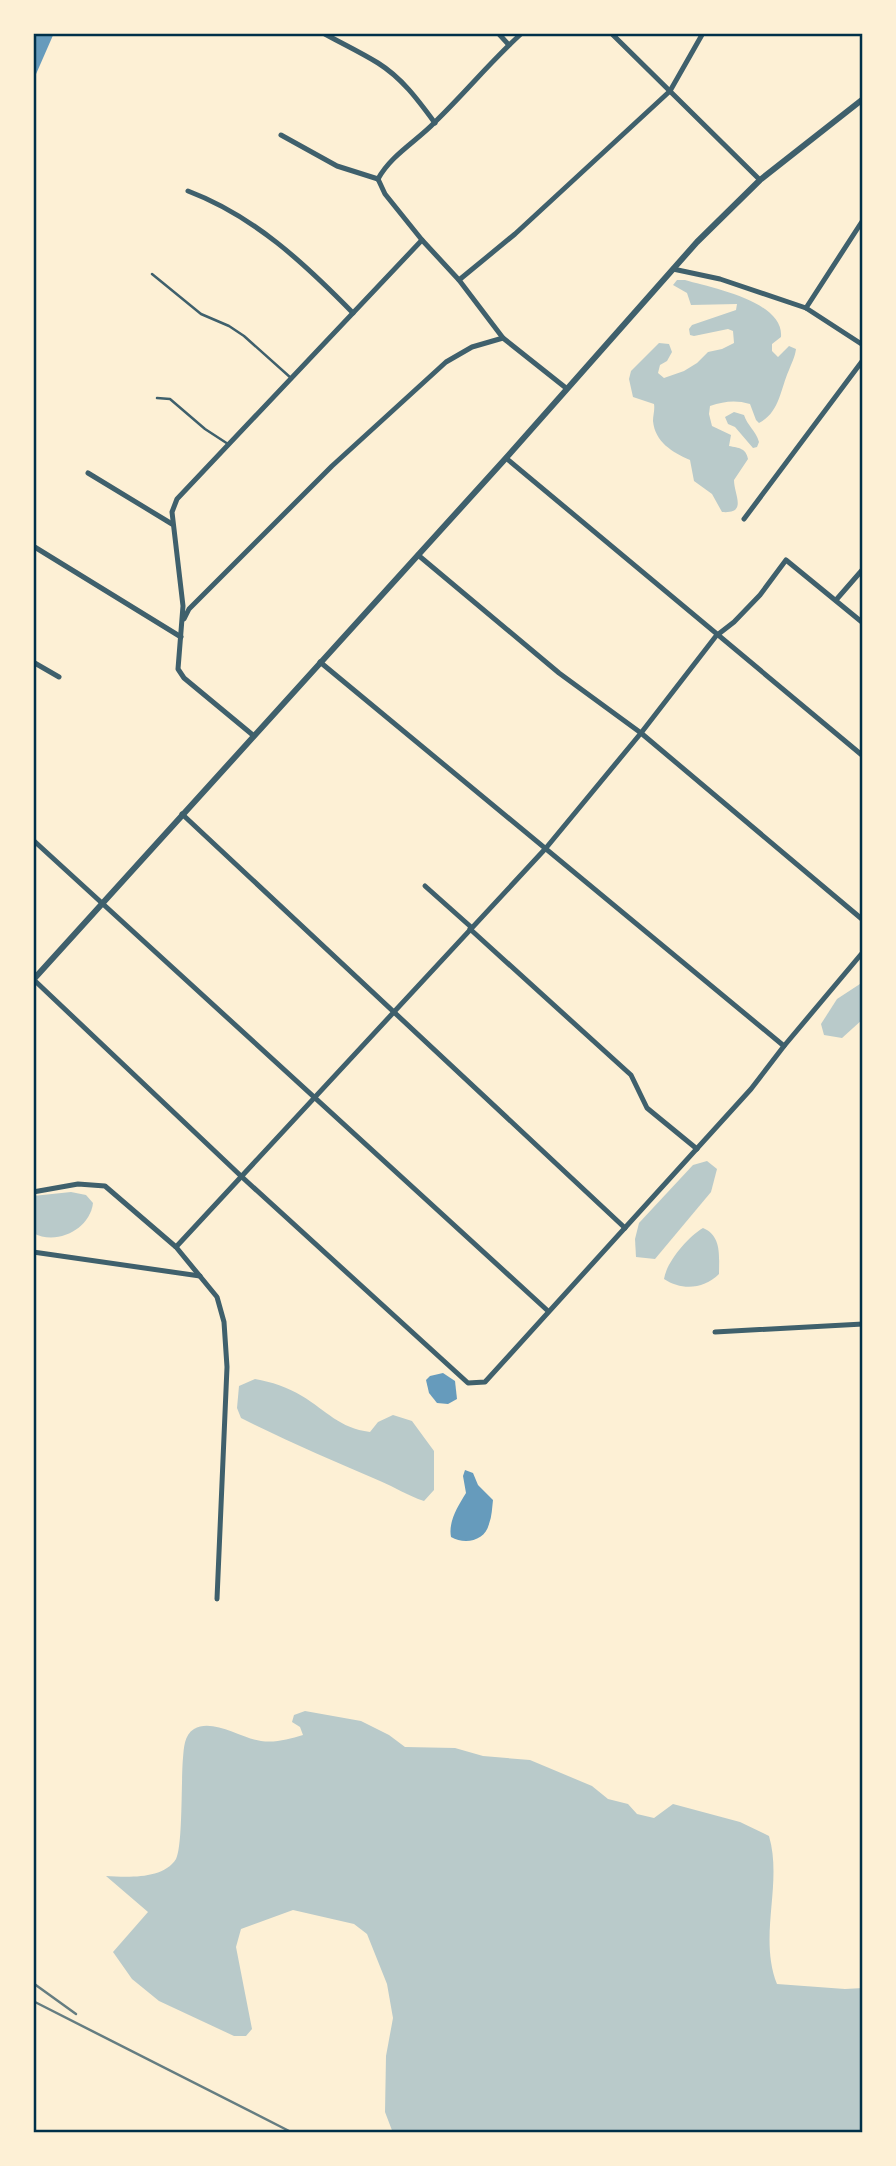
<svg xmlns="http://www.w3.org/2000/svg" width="896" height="2166" font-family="'Source Serif 4',serif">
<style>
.green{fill:#b9caca}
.water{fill:#669bbc}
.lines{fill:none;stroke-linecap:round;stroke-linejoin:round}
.service{stroke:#3f606c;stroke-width:2.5}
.minor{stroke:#3f606c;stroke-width:5}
.tertiary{stroke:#3f606c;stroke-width:6}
.rail{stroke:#657d81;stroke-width:2.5}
.neatline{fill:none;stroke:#003049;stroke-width:2.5}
</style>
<rect width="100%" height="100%" fill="#fdf0d5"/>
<g class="green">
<path d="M 677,280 L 685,280 C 712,288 784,301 781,337 L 772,344 L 772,351 L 778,357 L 789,346 L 796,349 C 795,357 792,362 789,370 C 780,390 780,412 759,423 L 756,420 L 750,404 C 736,400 725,401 710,406 L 709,414 L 712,426 L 731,435 L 729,446 C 739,448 746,448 748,459 L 734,480 C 734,495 748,514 722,512 L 712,494 L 694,481 L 690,460 C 672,452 655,442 653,421 C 653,415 655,410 654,404 L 633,397 L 629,379 L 631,371 L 659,343 L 669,344 L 672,352 L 667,361 L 660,365 L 658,373 L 664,378 L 684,371 L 697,363 L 708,352 L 722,349 L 734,343 L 733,331 L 728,329 L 694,336 L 690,335 L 689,329 L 692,325 L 736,310 L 737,304 L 691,305 L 687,293 L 673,285 Z"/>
<path d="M 734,412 L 744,415 C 747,425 756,431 759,442 L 757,447 L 753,448 L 735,427 L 728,424 L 725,417 Z"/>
<polygon points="863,982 863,1019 842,1038 824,1035 821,1024 837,999"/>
<polygon points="707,1161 717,1169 711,1192 655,1259 636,1257 635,1239 639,1223 693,1165"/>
<path d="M 71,1192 L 86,1195 L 93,1203 C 90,1229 57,1246 33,1233 L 33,1196 Z"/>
<path d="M 703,1228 C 722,1236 719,1256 719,1274 C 704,1289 682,1291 664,1279 C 667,1261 688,1237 703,1228 Z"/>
<path d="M 255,1379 C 272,1382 287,1387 302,1396 C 327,1411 339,1428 370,1432 L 378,1422 L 393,1415 L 412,1421 L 434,1451 L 434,1490 L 424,1501 C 408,1496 395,1487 380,1481 C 333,1461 286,1441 241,1418 L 237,1408 L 239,1386 Z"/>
<path d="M 305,1711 L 361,1721 L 389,1735 L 405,1747 L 455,1748 L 483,1756 L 530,1760 L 592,1786 L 608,1799 L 628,1804 L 637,1814 L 654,1818 L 673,1804 L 740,1822 L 769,1836 C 783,1884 758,1936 777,1984 L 845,1989 L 863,1988 L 863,2133 L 393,2133 L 385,2112 L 386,2056 L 393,2018 L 387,1984 L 367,1934 L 354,1924 L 293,1910 L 241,1929 L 236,1947 L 252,2029 L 246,2036 L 234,2036 L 159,2001 L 132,1979 L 113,1952 L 148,1912 L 106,1876 C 126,1877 163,1880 176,1859 C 183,1846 181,1778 183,1758 C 184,1748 184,1735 194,1729 C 213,1718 242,1739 261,1741 C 276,1743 289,1739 303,1735 L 300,1727 L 292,1722 L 294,1715 Z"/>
</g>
<g class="water">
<polygon points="33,33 54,33 33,81"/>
<polygon points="443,1373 455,1381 457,1399 448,1404 437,1403 429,1393 426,1380 430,1376"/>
<path d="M 465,1470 L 473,1473 L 478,1485 L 493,1500 C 492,1508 492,1516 489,1524 C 485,1541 465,1545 451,1537 C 448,1522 458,1506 466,1493 L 463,1476 Z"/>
</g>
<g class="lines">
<g class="service">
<polyline points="152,274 201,314 229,326 244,336 291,378"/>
<polyline points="157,398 170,399 205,429 228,444"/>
</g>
<g class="minor">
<path d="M 323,33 C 341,43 360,52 378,63 C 402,78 418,100 435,123"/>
<polyline points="498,33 509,45"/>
<polyline points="611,33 760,180"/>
<polyline points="281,135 337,166 378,179"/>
<polyline points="378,179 385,194 422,240 459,280 503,338 566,388"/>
<path d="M 378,179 C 391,155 417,141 435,122 C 465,93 491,61 522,33"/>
<path d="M 188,191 C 254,216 304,263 353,313"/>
<polyline points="673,269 720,279 806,308 863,345"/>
<polyline points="459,280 515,234 670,91 703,33"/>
<polyline points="806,308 863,220"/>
<polyline points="506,458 863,756"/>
<polyline points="88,473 172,524"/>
<polyline points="744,519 863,360"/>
<polyline points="33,546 181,637"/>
<polyline points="418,555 559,673 641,733 863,920"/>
<polyline points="836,600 863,569"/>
<polyline points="184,619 189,609 332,466 446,362 472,347 503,338"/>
<polyline points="33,662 59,677"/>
<polyline points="320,662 784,1046"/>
<polyline points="254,736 184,678 178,669 183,606 172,512 177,499 422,240"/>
<polyline points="182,814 625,1228"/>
<polyline points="33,840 548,1311"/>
<polyline points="425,886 471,927"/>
<polyline points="470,929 631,1075 647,1108 697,1149"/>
<polyline points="33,979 242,1177 468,1383 485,1382 751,1089 784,1046 863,952"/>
<polyline points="33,1192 78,1184 105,1186 176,1247 217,1297 224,1322 227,1367 217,1599"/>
<polyline points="176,1247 546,848 641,733 716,636 734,622 760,595 786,560 863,623"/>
<polyline points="33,1252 200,1276"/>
<polyline points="715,1332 863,1324"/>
</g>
<polyline class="tertiary" points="33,980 506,458 697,242 760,180 863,99"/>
<g class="rail">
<polyline points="33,1983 76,2014"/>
<polyline points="33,2001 293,2133"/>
</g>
</g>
<rect width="896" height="2166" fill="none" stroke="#fdf0d5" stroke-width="70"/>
<rect x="35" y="35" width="826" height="2096" class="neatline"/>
</svg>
